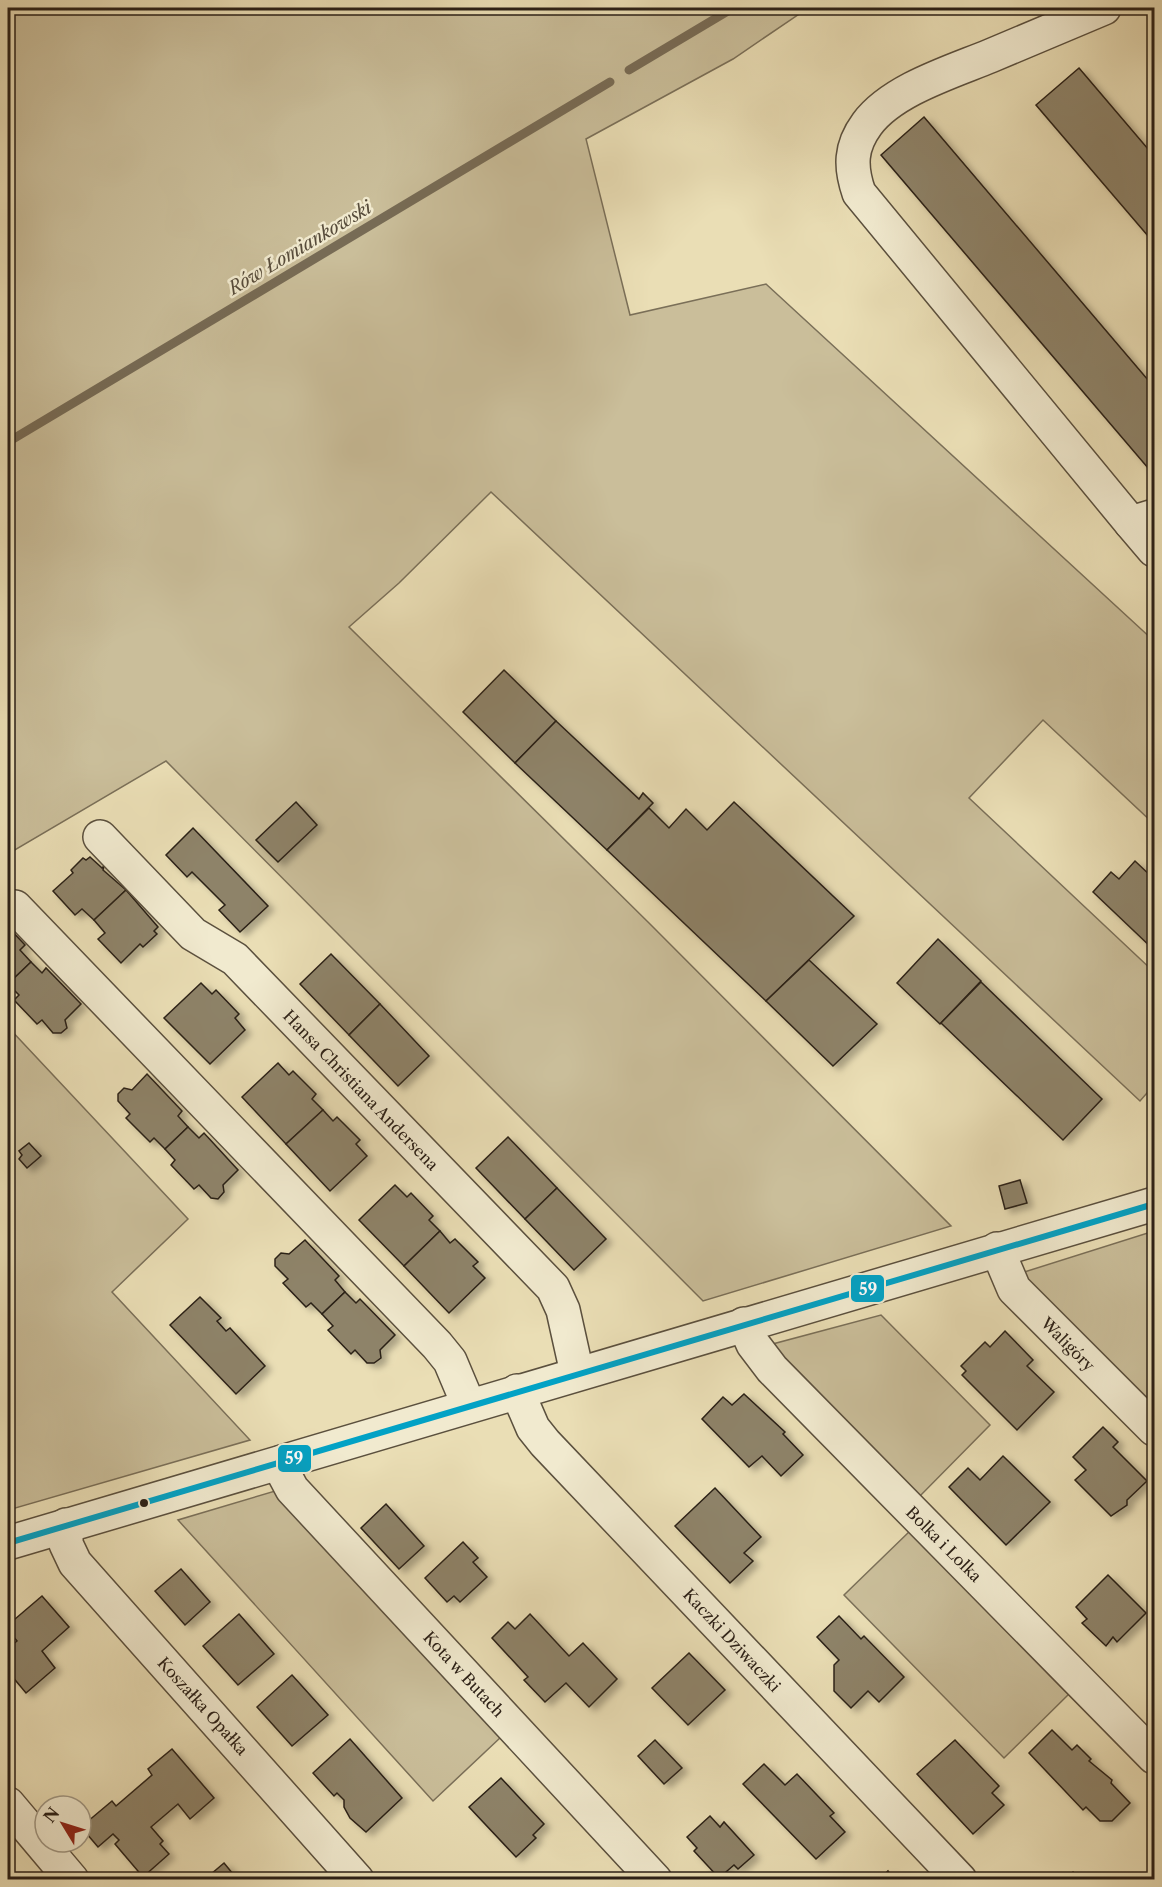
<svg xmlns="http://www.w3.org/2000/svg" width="1162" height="1887" font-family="'Libre Caslon Text',serif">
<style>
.green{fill:#cabe9a;stroke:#7a6f58;stroke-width:1.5}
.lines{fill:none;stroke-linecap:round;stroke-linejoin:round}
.stream{stroke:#776b55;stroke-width:9}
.building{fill:#8e8369;stroke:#2b2017;stroke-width:1.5;filter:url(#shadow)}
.minor-casing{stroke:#5b503e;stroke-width:36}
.minor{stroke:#f1eacf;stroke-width:33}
.bus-1-casing{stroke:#f1eacf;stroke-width:10}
.bus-1{stroke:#02a2c5;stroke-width:6}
.bus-dot{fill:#2b2017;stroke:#f1eacf;stroke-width:2}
.labels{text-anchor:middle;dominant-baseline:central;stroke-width:5;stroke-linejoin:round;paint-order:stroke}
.street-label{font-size:16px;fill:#2b2017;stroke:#f1eacf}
.water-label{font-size:18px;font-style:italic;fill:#574c3b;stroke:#f1eacf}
.line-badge{stroke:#f1eacf;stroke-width:2}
.badge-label{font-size:16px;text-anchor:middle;font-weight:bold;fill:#fff}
</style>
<defs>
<filter id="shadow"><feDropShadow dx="6" dy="4" stdDeviation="3" flood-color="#0004"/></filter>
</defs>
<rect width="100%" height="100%" fill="#eadeb5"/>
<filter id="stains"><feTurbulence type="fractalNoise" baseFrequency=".00333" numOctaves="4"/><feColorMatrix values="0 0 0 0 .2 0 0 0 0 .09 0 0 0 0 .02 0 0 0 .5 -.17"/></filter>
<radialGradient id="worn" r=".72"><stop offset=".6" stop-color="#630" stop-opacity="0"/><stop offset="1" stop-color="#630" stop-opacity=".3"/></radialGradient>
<g class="green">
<polygon points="8,8 808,8 733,59 586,139 630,315 766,284 1154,641 1154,824 1043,720 969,798 1154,972 1154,1085 1140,1101 491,492 399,583 349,627 649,923 951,1226 703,1301 166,761 8,854"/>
<polygon points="8,1027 188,1219 112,1292 250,1440 12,1509 8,1504"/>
<polygon points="1154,1231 1154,1411 1018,1274"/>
<polygon points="881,1315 990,1425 919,1497 769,1345"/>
<polygon points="275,1491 501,1737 433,1801 178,1520"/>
<polygon points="912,1529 1071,1692 1004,1758 844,1595"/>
</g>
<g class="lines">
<g class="stream">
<polyline points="629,70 733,8"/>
<polyline points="8,442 610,82"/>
</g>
</g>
<g class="building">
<polygon points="1079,68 1154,156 1154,243 1036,105"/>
<polygon points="924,117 1154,387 1154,475 881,155"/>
<polygon points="504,670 556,721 515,763 463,712"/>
<polygon points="556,721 639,799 643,793 653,803 607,850 515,763"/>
<polygon points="296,802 317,825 278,862 256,840"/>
<polygon points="734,802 854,916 766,1001 607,850 649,808 669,828 686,809 707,830"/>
<polygon points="193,828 268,906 240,932 219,910 225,905 192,872 187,877 166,855"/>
<polygon points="90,857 102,868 104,866 103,870 126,890 94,920 82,909 75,915 53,891 73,873 71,870 83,858 86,860"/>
<polygon points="1135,861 1154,879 1154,950 1093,892 1111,872 1119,879"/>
<polygon points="126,890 158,927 154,931 157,934 143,947 140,944 121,963 98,939 105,933 94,920"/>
<polygon points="8,927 25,945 20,950 31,962 8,984"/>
<polygon points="938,939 981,981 940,1024 897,983"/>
<polygon points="331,954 380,1004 349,1035 300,984"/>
<polygon points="809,960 877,1024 833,1066 766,1001"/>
<polygon points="31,962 42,973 46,968 81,1004 65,1020 67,1028 61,1033 53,1033 42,1020 37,1024 14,1000 19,995 8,984"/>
<polygon points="981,982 1102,1099 1063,1140 941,1023"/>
<polygon points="201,983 212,994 216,990 239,1014 235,1018 245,1030 210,1064 164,1018"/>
<polygon points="380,1004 429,1056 398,1086 349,1035"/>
<polygon points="278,1063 289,1075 293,1071 316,1094 312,1099 323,1110 286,1144 242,1097"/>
<polygon points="147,1074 182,1111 178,1116 188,1127 165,1149 154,1138 150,1142 126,1118 130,1114 118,1101 118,1094 124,1088 132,1090"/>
<polygon points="323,1110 333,1121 337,1117 360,1140 356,1144 367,1156 330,1191 286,1144"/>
<polygon points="188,1127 199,1138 204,1133 238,1170 223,1185 224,1192 218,1199 211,1198 199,1185 194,1189 171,1165 175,1160 165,1149"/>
<polygon points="508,1137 557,1188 525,1219 476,1168"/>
<polygon points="29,1143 41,1156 27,1168 19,1159 22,1155 19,1151"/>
<polygon points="1020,1180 1027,1203 1005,1209 999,1186"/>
<polygon points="395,1185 407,1197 411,1193 433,1216 429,1220 440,1231 404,1266 359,1220"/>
<polygon points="557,1188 606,1239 574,1270 525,1219"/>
<polygon points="440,1231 450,1243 455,1239 478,1262 473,1266 485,1278 449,1313 404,1266"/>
<polygon points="305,1240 339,1276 335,1280 345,1292 322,1314 311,1303 306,1307 283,1283 288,1279 275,1266 275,1259 281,1253 289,1254"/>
<polygon points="345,1292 356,1303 360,1299 395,1335 380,1350 381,1358 374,1363 367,1363 355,1350 351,1354 328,1330 333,1326 322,1314"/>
<polygon points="200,1297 221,1318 217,1321 226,1331 230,1328 265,1366 236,1394 170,1325"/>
<polygon points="1005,1331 1033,1360 1027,1366 1054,1392 1017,1430 962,1375 966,1371 961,1366 985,1342 990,1347"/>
<polygon points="744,1394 785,1432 783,1434 803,1455 781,1476 762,1456 749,1467 702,1419 723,1397 732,1405"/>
<polygon points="1103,1427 1118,1442 1113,1447 1147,1481 1127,1500 1127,1505 1111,1516 1075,1480 1086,1470 1073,1457"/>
<polygon points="1003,1456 1050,1502 1006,1545 949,1487 968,1468 980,1480"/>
<polygon points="715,1488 761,1537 744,1553 753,1561 730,1583 675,1526"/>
<polygon points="386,1504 424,1546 399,1569 361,1528"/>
<polygon points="463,1542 478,1558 473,1562 487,1577 460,1602 454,1596 447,1602 425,1578"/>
<polygon points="181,1569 210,1602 185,1625 155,1591"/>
<polygon points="1108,1575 1146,1613 1117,1642 1113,1637 1106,1646 1082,1623 1087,1619 1076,1607"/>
<polygon points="42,1596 69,1627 42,1651 55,1668 26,1693 11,1675 8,1679 8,1642 11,1646 17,1641 8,1630 8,1625"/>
<polygon points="239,1614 274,1654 238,1685 203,1646"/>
<polygon points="530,1614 569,1656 583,1643 617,1679 589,1707 566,1683 545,1702 524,1680 528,1677 492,1638 508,1622 515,1629"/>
<polygon points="839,1616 861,1639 864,1636 904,1677 879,1702 868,1691 851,1708 834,1691 834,1665 839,1660 817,1637"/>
<polygon points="689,1653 725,1690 688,1725 652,1688"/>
<polygon points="292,1675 328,1715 292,1746 257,1707"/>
<polygon points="1052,1730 1072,1750 1077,1745 1091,1759 1089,1761 1112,1780 1111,1783 1130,1803 1112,1821 1100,1821 1086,1807 1083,1810 1029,1753"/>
<polygon points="350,1739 402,1798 366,1832 350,1818 344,1807 344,1800 337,1793 334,1796 313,1773"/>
<polygon points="655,1740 682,1768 664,1784 638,1756"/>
<polygon points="955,1740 999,1786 992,1793 1004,1805 973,1834 917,1774"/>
<polygon points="172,1749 214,1798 190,1819 178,1804 151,1827 163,1841 160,1844 169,1854 143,1877 115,1844 119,1840 113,1834 98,1847 81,1827 112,1801 116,1806 152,1775 148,1769"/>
<polygon points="764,1764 785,1785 797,1774 834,1813 830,1816 845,1832 816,1859 743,1784"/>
<polygon points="501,1778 544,1824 533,1835 536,1838 516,1857 469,1807"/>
<polygon points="710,1816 720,1827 724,1822 754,1855 738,1869 734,1865 719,1878 694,1851 697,1848 687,1837"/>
<polygon points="224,1863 238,1880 204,1880"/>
<polygon points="888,1871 895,1880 879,1880"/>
<polygon points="1073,1872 1080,1880 1065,1880"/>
</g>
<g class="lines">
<defs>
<g id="minor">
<path d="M 1104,8 C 1066,24 1028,40 990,56 C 951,72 892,90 867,124 C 850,147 850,167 859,193 L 1131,523 L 1154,516"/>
<polyline points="1131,523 1154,550"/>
<polyline points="100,837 193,934 235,959 553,1288 563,1310 577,1373"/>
<polyline points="15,907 437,1345 450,1361 469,1406"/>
<polyline points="997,1249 1014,1289 1154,1429"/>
<polyline points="744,1324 753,1344 772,1369 1154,1757"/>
<polyline points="517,1391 533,1428 545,1443 960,1880"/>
<polyline points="282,1462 284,1474 292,1489 655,1880"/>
<polyline points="66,1525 66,1544 75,1563 357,1880"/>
<polyline points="8,1543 1154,1204"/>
<polyline points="8,1804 72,1880"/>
</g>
</defs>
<use href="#minor" class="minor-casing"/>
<use href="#minor" class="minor"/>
<defs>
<polyline id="bus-1" points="8,1543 1154,1204"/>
</defs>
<use href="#bus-1" class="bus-1-casing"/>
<use href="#bus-1" class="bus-1"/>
</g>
<circle class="bus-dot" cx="144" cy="1503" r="5"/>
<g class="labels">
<g class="street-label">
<text transform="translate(361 1090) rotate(46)">Hansa Christiana Andersena</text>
<text transform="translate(1068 1344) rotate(45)">Waligóry</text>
<text transform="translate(944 1544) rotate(45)">Bolka i Lolka</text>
<text transform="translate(732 1640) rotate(47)">Kaczki Dziwaczki</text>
<text transform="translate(464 1674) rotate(47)">Kota w Butach</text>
<text transform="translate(203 1706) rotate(48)">Koszałka Opałka</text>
</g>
<g class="water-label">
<text transform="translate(300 248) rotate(-31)">Rów Łomiankowski</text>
</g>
</g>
<g class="line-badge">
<rect x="850" y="1274" width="35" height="29" rx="6" fill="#02a2c5"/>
<rect x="277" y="1444" width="35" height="29" rx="6" fill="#02a2c5"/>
</g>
<g class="badge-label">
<text x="868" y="1295">59</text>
<text x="294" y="1464">59</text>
</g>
<rect width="1162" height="1887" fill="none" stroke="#eadeb5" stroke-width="30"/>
<rect x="9" y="9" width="1144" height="1869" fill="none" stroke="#2b2017" stroke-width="3"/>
<rect x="15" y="15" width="1132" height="1857" fill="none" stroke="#2b2017" stroke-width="1.5"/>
<g transform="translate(63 1824) rotate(308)"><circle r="28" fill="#f1eacf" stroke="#a29985" stroke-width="1.5"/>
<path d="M0-4.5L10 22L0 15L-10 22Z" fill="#8f2418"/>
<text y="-9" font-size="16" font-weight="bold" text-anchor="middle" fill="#2b2017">N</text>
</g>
<rect width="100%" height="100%" filter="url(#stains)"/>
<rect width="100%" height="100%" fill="url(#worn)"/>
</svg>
